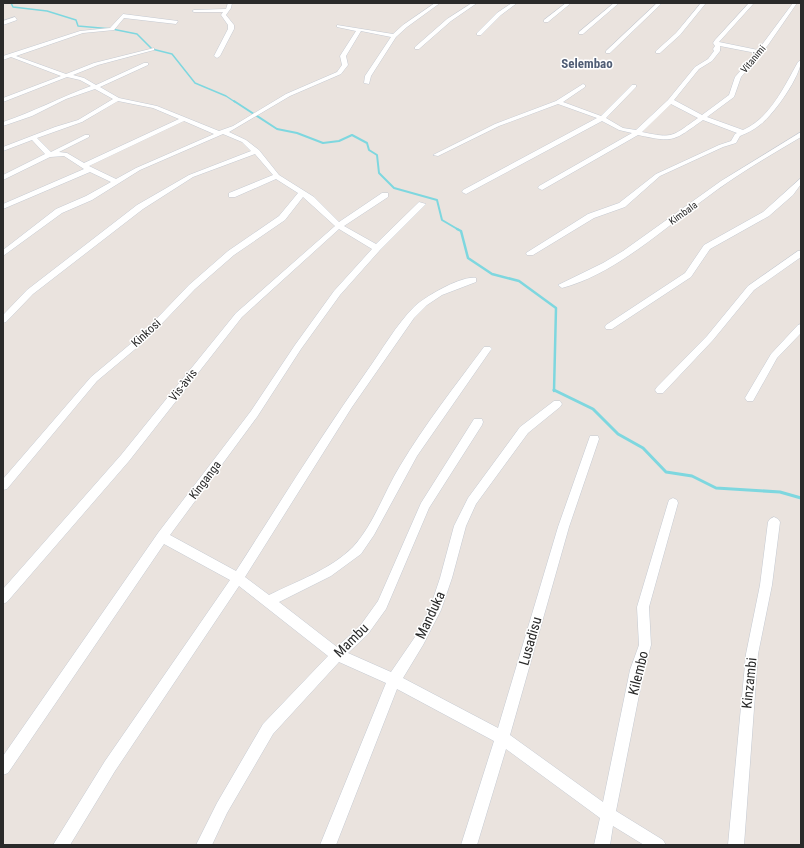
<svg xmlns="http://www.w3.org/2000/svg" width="804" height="848" font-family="'Roboto Condensed',sans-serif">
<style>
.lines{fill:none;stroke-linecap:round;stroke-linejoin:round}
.stream-far3{stroke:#7ed7df;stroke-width:1.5}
.stream-far2{stroke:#7ed7df;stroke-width:2}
.stream-far1{stroke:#7ed7df;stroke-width:2.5}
.stream{stroke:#7ed7df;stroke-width:3}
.street-casing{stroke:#c5cad2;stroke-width:1}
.street{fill:#fff;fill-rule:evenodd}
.labels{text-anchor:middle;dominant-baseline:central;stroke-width:3;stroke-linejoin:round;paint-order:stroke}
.far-street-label{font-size:10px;fill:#2a2a2a;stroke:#fff}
.street-label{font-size:12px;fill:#2a2a2a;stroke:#fff}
.far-district-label{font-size:13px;font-weight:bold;fill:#505d75;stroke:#fff}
.near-street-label{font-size:14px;fill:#2a2a2a;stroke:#fff}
</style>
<rect width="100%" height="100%" fill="#eae3de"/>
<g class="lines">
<polyline class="stream-far3" points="11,3 13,7 47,11 76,20 78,26 112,29 137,34 152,49 172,54 195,83 226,96 235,102"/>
<polyline class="stream-far2" points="234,101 277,129 297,133 323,143 339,141 352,135 367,143 369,150 377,155 379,173 394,188 437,200 442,220 459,230"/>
<polyline class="stream-far1" points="457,229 461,231 468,258 492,274 519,281 556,308 554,391"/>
<polyline class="stream" points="554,390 593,409 618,434 643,448 666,472 692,476 716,488 780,492 801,498"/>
<defs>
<g id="street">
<polygon points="228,3 232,3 231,8 226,15 234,25 234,29 220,56 217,58 214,56 228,29 228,25 221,15 223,12 194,12 192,11 194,10 226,9"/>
<path d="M 435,3 L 440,3 L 407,27 L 396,37 L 371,76 L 369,84 L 364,83 L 365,76 L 391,37 L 361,31 L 346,56 L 348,65 L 341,74 L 290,96 L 229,132 L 246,140 L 259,150 L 279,175 L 314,197 L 339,222 L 382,193 L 388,193 L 388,197 L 344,226 L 376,244 L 419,202 L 426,204 L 380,250 L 340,295 L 301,349 L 257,417 L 170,535 L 236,571 C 279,504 321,436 367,371 C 382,350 396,325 414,307 C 424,297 462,275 476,278 L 476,282 L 442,295 L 427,305 L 414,318 L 352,407 L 245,577 L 269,595 C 297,581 330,570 353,547 C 374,524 384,492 400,466 C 425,424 455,386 484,347 L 490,347 L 492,349 L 490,351 L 417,456 L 374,535 L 361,554 L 331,576 L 279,602 L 337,647 L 360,626 L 378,601 L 421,503 L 474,419 L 482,419 L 483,422 L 482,425 L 429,508 L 386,609 L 368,634 L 348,653 L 391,672 L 415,637 L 430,608 L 440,578 L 454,526 L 468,498 L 520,427 L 554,401 L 560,401 L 562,404 L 560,407 L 528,433 L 476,504 L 466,526 L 452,578 L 441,610 L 423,645 L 403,678 L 498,728 L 558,527 L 589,439 L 590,436 L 598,436 L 599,439 L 569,527 L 510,735 L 603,802 L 630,670 L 639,645 L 637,607 L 668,503 L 669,500 L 673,498 L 677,500 L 678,503 L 649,607 L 651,645 L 644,670 L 616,811 L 663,840 L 666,845 L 644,845 L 613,826 L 610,845 L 594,845 L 600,818 L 506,749 L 477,845 L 461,845 L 494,741 L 397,689 L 336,845 L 320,845 L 386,683 L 339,662 L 273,734 L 227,813 L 212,845 L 196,845 L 217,803 L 263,724 L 328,656 L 239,586 L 115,771 L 70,845 L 53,845 L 105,761 L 230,580 L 164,544 L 8,773 L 3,775 L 3,756 L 158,533 L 251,411 L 295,345 L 334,291 L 372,249 L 339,229 L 242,317 L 129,461 L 7,602 L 3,604 L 3,589 L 121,455 L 236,313 L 335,226 L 303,197 L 285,220 L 234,255 L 195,289 L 146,340 L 97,381 L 7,489 L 3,490 L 3,479 L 91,377 L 140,336 L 189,285 L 228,251 L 279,216 L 298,193 L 276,179 L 235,197 L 229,197 L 229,193 L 273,175 L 255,154 L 193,177 L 143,209 L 33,294 L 6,322 L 3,323 L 3,315 L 27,290 L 137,205 L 189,175 L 251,151 L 242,142 L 223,134 L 140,170 L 92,200 L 62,213 L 3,256 L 3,250 L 56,209 L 86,196 L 111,182 L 90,172 L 3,209 L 3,204 L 84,169 L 64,156 L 50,157 L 3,180 L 3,175 L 45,154 L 32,140 L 3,151 L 3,147 L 55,127 L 78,120 L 113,99 L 95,89 L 66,99 L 32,116 L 3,126 L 3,122 C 33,112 61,97 91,86 L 80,80 L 67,77 L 3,102 L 3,98 L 61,76 L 11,57 L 3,60 L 3,56 L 80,31 L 110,28 L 123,14 L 178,21 L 176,24 L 124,18 L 114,30 L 83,33 L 16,56 L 66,74 L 94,63 L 154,48 L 154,50 L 98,65 L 73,75 L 84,78 L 96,85 L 144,63 L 148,63 L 148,65 L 100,87 L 119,98 L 157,106 L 219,131 L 233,126 L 286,94 L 337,72 L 342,65 L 340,56 L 356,31 L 337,27 L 337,25 L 393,34 L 403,25 ZM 118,101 L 153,108 L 179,119 L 84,163 L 67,153 L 59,152 L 89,137 L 89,135 L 85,135 L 51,152 L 37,138 L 82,122 ZM 184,121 L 214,134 L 136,168 L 116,179 L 89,166 Z"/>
<polygon points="472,3 477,3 451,21 419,49 415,49 415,47 447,19"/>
<polygon points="512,3 517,3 501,15 481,35 477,35 477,33 497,13"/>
<polygon points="566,3 571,3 548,22 544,22 544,20"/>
<polygon points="614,3 619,3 583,34 579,34 579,32"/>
<polygon points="657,3 662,3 610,53 606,53 606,51"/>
<polygon points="701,3 706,3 680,35 660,53 656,53 656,51 676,33"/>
<path d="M 749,3 L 754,3 L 719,42 L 758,50 L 793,3 L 797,3 L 768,45 L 741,77 L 734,97 L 707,117 L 743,130 C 770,118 784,87 798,62 L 801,60 C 801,76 774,114 761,124 C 754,130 747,133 740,136 L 736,143 L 723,147 L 660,176 L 625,207 L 594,218 L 533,255 L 527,255 L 526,253 L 588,214 L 619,203 L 656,174 L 719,145 L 731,141 L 735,134 L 737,133 L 703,120 C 673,141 675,143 638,135 L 542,190 L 538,188 L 539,186 L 632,133 L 619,130 L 602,121 L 466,194 L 462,192 L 463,190 L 597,118 L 558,104 L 499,126 L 438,156 L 433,155 L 495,124 L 556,101 L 583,84 L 585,85 L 585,87 L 563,102 L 601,116 L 632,85 L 636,85 L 636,87 L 606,118 L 623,128 L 636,130 L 668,100 L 695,67 L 708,59 L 714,51 L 713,49 L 715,46 L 713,43 L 715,40 ZM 720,46 L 756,53 L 735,77 L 729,95 L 702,115 L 674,100 L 699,69 L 712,61 L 720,51 ZM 671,104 L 698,118 C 672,136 674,139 642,132 Z"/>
<polygon points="15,17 17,20 3,25 3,21"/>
<path d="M 801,132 L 801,137 C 769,156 736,175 706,198 C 663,229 615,274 562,288 L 558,285 L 603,263 L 623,251 L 721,181 Z"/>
<polygon points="801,178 801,184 793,195 769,216 710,249 691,277 612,329 606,329 605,327 606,325 685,273 704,245 763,212"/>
<polygon points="798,251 801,251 801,257 754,290 713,340 663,393 657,393 655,390 657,387 707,336 748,286"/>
<polygon points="801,324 801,333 777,358 753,401 747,401 745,398 771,354 798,325"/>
<polygon points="774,517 778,519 780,522 772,585 758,654 744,845 728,845 746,654 760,585 768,522 770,519"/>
</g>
</defs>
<use href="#street" class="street-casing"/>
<use href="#street" class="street"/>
</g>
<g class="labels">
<g class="far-street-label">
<text transform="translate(753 59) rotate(-50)">Vitanimi</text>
<text transform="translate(683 213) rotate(-36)">Kimbala</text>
</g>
<g class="street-label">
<text transform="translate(146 333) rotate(-43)">Kinkosi</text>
<text transform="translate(183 385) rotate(-52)">Vis-àvis</text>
<text transform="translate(205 480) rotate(-53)">Kinganga</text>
</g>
<g class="far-district-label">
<text x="587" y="63">Selembao</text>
</g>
<g class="near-street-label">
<text transform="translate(430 615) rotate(-65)">Manduka</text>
<text transform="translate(351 640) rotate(-45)">Mambu</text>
<text transform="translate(530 641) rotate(-74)">Lusadisu</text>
<text transform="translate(638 673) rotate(-76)">Kilembo</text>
<text transform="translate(749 683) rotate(-84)">Kinzambi</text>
</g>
</g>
<rect width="804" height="848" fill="none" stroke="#2a2a2a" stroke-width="8"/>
</svg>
